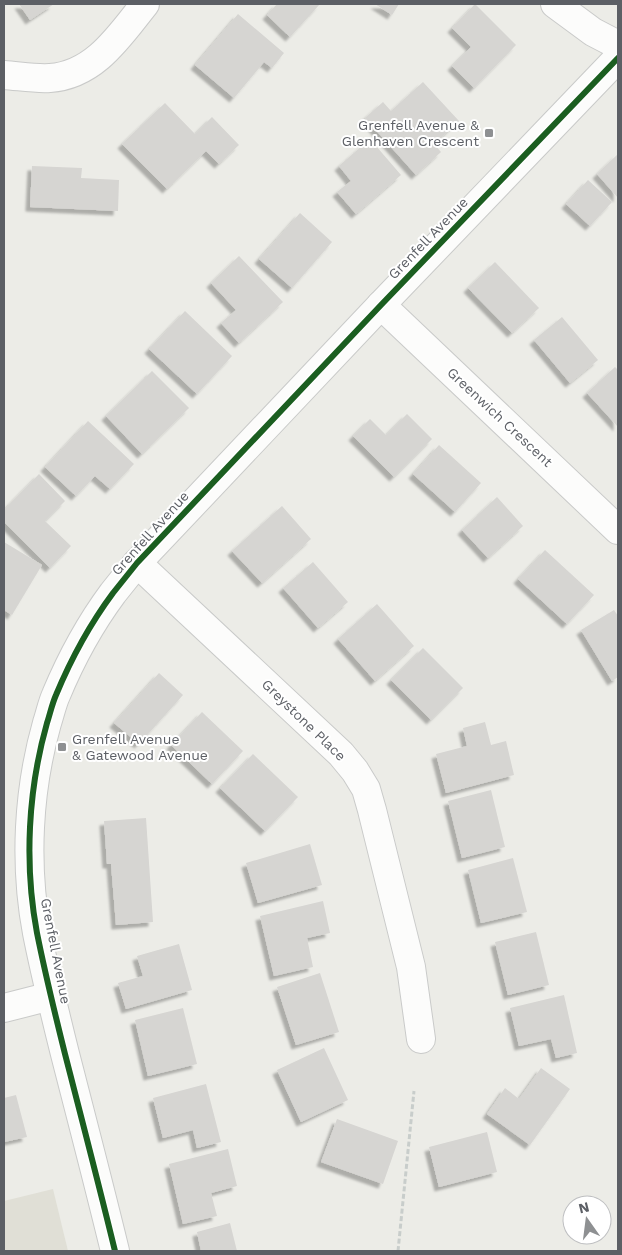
<svg xmlns="http://www.w3.org/2000/svg" width="622" height="1255" font-family="'Work Sans',sans-serif">
<style>
.education{fill:#e0dfd6}
.building{fill:#d6d5d2;filter:url(#shadow)}
.lines{fill:none;stroke-linecap:round;stroke-linejoin:round}
.street-casing{stroke:#c9cac9;stroke-width:30}
.secondary-casing{stroke:#c9cac9;stroke-width:30}
.path{stroke:#c8cdcb;stroke-width:3;stroke-dasharray:5 2.5;stroke-linecap:butt}
.street{stroke:#fcfcfb;stroke-width:28}
.secondary{stroke:#fcfcfb;stroke-width:28}
.cycleway-casing{stroke:#fff;stroke-width:9}
.cycleway{stroke:#1b5e20;stroke-width:6}
.poi-dot{fill:#8e9092;stroke:#fff;stroke-width:2}
.labels{text-anchor:middle;dominant-baseline:central;stroke-width:4;stroke-linejoin:round;paint-order:stroke}
.poi-label{font-size:14px;fill:#5c5f65;stroke:#fff;text-anchor:end}
.street-label{font-size:14px;fill:#5c5f65;stroke:#fff}
</style>
<defs>
<filter id="shadow"><feDropShadow dx="-4.5" dy="4.5" stdDeviation="1" flood-color="#0004"/></filter>
</defs>
<rect width="100%" height="100%" fill="#ecece7"/>
<polygon class="education" points="53,1189 68,1251 4,1251 4,1201"/>
<g class="building">
<polygon points="19,4 54,4 30,20"/>
<polygon points="277,4 320,4 290,37 267,15"/>
<polygon points="375,4 399,4 392,15"/>
<polygon points="475,4 516,45 474,88 452,66 471,47 452,28"/>
<polygon points="238,14 284,53 272,68 264,62 234,98 195,65"/>
<polygon points="423,82 459,121 434,144 441,152 416,175 365,118 383,102 391,111"/>
<polygon points="165,103 195,134 212,117 239,145 219,164 206,151 167,189 122,144"/>
<polygon points="370,139 401,175 356,214 337,192 351,181 339,166"/>
<polygon points="618,154 618,198 597,174"/>
<polygon points="32,166 82,168 81,178 119,180 118,211 30,207"/>
<polygon points="588,180 612,202 590,226 566,204"/>
<polygon points="300,213 332,242 292,288 259,259"/>
<polygon points="239,256 283,302 239,343 221,323 236,310 211,283"/>
<polygon points="495,262 539,308 512,333 468,288"/>
<polygon points="185,311 232,356 197,394 149,349"/>
<polygon points="562,317 598,360 570,383 534,340"/>
<polygon points="615,367 618,370 618,427 587,393"/>
<polygon points="152,371 189,408 142,454 106,416"/>
<polygon points="407,414 432,439 394,477 353,436 370,419 386,435"/>
<polygon points="88,421 134,464 110,489 95,476 76,496 45,467"/>
<polygon points="439,445 481,483 455,512 413,474"/>
<polygon points="39,474 65,501 45,521 71,546 50,568 4,522 4,510"/>
<polygon points="497,497 523,526 488,558 462,530"/>
<polygon points="282,506 311,539 262,583 232,551"/>
<polygon points="4,542 42,565 12,615 4,610"/>
<polygon points="545,550 594,595 567,624 518,579"/>
<polygon points="313,562 348,602 318,628 283,588"/>
<polygon points="377,604 414,646 375,681 338,639"/>
<polygon points="614,610 618,616 618,677 612,681 581,630"/>
<polygon points="423,648 463,688 431,720 391,680"/>
<polygon points="159,673 183,695 139,744 114,723"/>
<polygon points="202,712 243,751 212,784 171,745"/>
<polygon points="485,722 491,745 506,741 514,775 446,793 436,754 467,746 463,728"/>
<polygon points="253,754 298,797 265,831 220,788"/>
<polygon points="491,790 505,847 462,858 448,801"/>
<polygon points="146,818 153,922 116,925 111,864 107,864 104,821"/>
<polygon points="310,844 322,885 258,903 246,863"/>
<polygon points="513,858 527,912 481,923 468,870"/>
<polygon points="323,901 330,933 307,938 313,967 274,976 260,916"/>
<polygon points="536,932 549,985 508,995 495,942"/>
<polygon points="179,944 192,990 126,1009 118,983 143,976 137,956"/>
<polygon points="320,973 339,1032 296,1045 277,987"/>
<polygon points="564,995 577,1053 556,1058 551,1039 519,1046 510,1008"/>
<polygon points="183,1008 197,1064 148,1076 135,1020"/>
<polygon points="324,1048 348,1100 301,1122 277,1070"/>
<polygon points="541,1068 570,1089 530,1145 487,1114 505,1088 519,1099"/>
<polygon points="206,1084 221,1142 197,1148 193,1130 163,1138 153,1098"/>
<polygon points="16,1095 27,1137 4,1142 4,1098"/>
<polygon points="337,1119 398,1141 383,1184 321,1162"/>
<polygon points="487,1132 497,1172 439,1187 429,1147"/>
<polygon points="228,1149 237,1186 211,1193 217,1216 183,1224 169,1164"/>
<polygon points="230,1223 237,1251 201,1251 197,1232"/>
</g>
<g class="lines">
<defs>
<g id="street">
<polyline points="555,4 593,32 618,45"/>
<path d="M 4,75 C 19,76 35,79 50,78 C 95,75 120,35 145,4"/>
<polyline points="381,305 618,530"/>
<polyline points="137,563 341,754 355,771 366,789 372,810 411,967 421,1039"/>
</g>
<g id="secondary">
<polyline points="4,1008 51,996"/>
<path d="M 115,1251 C 99,1185 82,1120 65,1054 C 55,1014 45,973 37,933 C 24,864 28,790 47,723 C 50,714 52,704 56,695 C 71,659 90,624 113,593 C 121,583 129,573 137,563 L 381,305 L 618,58"/>
</g>
</defs>
<use href="#street" class="street-casing"/>
<use href="#secondary" class="secondary-casing"/>
<polyline class="path" points="398,1251 414,1091"/>
<use href="#street" class="street"/>
<use href="#secondary" class="secondary"/>
<defs>
<path id="cycleway" d="M 115,1251 C 99,1185 82,1120 65,1054 C 55,1014 45,973 37,933 C 24,864 28,790 47,723 C 50,714 52,704 56,695 C 71,659 90,624 113,593 C 121,583 129,573 137,563 L 381,305 L 618,58"/>
</defs>
<use href="#cycleway" class="cycleway-casing"/>
<use href="#cycleway" class="cycleway"/>
</g>
<g class="poi-dot">
<rect x="484" y="128" width="10" height="10" rx="2.5"/>
<rect x="57" y="742" width="10" height="10" rx="2.5"/>
</g>
<g class="labels">
<g class="poi-label">
<text x="479" y="125">Grenfell Avenue &amp;<tspan x="479" dy="16">Glenhaven Crescent</tspan></text>
<text x="72" y="739" text-anchor="start">Grenfell Avenue<tspan x="72" dy="16">&amp; Gatewood Avenue</tspan></text>
</g>
<g class="street-label">
<text transform="translate(428 238) rotate(-46)">Grenfell Avenue</text>
<text transform="translate(500 417) rotate(43)">Greenwich Crescent</text>
<text transform="translate(150 533) rotate(-48)">Grenfell Avenue</text>
<text transform="translate(304 720) rotate(44)">Greystone Place</text>
<text transform="translate(56 951) rotate(79)">Grenfell Avenue</text>
</g>
</g>
<rect width="622" height="1255" fill="none" stroke="#5c5f65" stroke-width="10"/>
<g transform="translate(587 1220) rotate(346)"><circle r="24" fill="#ffffff" stroke="#bebfc1"/>
<path d="M0-4L9 19L0 12L-9 19Z" fill="#8e9092"/>
<text y="-8" font-size="14" font-weight="bold" text-anchor="middle" fill="#5c5f65">N</text>
</g>
</svg>
